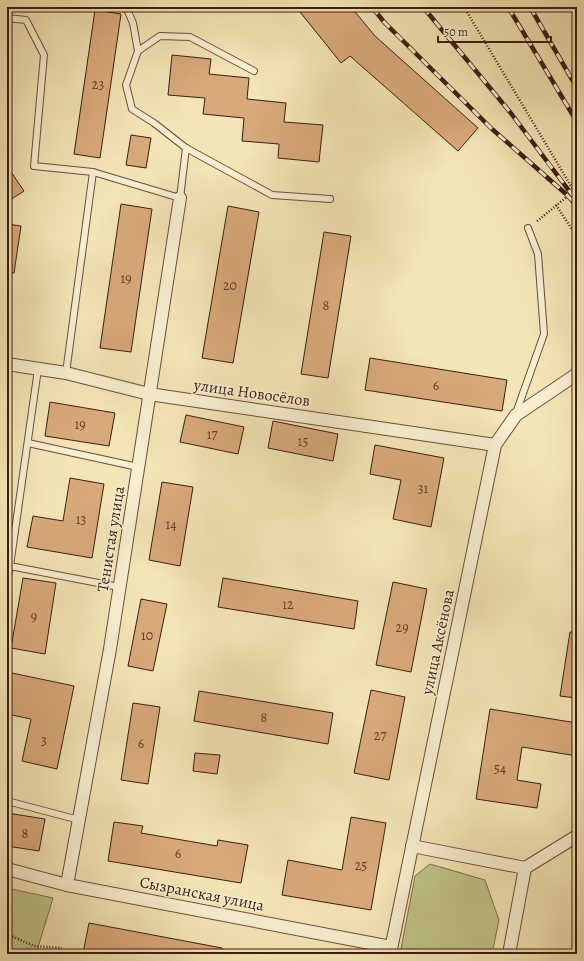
<svg xmlns="http://www.w3.org/2000/svg" width="584" height="961" font-family="Alegreya,serif">
<style>
.green{fill:#c1c389;stroke:#7e704c}
.building{fill:#d8a97a;stroke:#3c1d10}
.lines{fill:none;stroke-linecap:round;stroke-linejoin:round}
.lane-casing{stroke:#6a4f3a;stroke-width:8}
.street-casing{stroke:#6a4f3a;stroke-width:14}
.path{stroke:#3c1d10;stroke-width:2.5;stroke-dasharray:1 2;stroke-linecap:butt}
.lane{stroke:#f8eed0;stroke-width:6}
.street{stroke:#f8eed0;stroke-width:12}
.rail-casing{stroke:#3c1d10;stroke-width:4.5}
.rail{stroke:#f8eed0;stroke-width:3;stroke-dasharray:9;stroke-linecap:butt}
.labels{text-anchor:middle;dominant-baseline:central;stroke-width:3;stroke-linejoin:round;paint-order:stroke}
.number-label{font-size:14px;fill:#63402a}
.street-label{font-size:16px;fill:#3c1d10;stroke:#f8eed0}
</style>
<rect width="100%" height="100%" fill="#f4e5b6"/>
<filter id="stains"><feTurbulence type="fractalNoise" baseFrequency=".005" numOctaves="4"/><feColorMatrix values="0 0 0 0 .2 0 0 0 0 .09 0 0 0 0 .02 0 0 0 .5 -.17"/></filter>
<radialGradient id="worn" r=".72"><stop offset=".6" stop-color="#630" stop-opacity="0"/><stop offset="1" stop-color="#630" stop-opacity=".3"/></radialGradient>
<g class="green">
<polygon points="430,864 485,880 499,920 492,954 400,954 415,876"/>
<polygon points="7,888 53,898 36,954 7,954"/>
</g>
<g class="building">
<polygon points="296,7 351,7 375,36 478,128 458,151 350,56 341,63"/>
<polygon points="95,10 121,14 100,158 74,154"/>
<polygon points="172,55 211,59 209,74 249,78 247,99 286,103 284,122 323,125 319,162 278,158 279,144 242,141 244,118 203,114 205,98 168,95"/>
<polygon points="131,135 151,138 146,168 126,165"/>
<polygon points="7,166 24,191 7,202"/>
<polygon points="121,204 152,209 131,352 100,348"/>
<polygon points="228,206 259,212 233,363 202,358"/>
<polygon points="7,224 21,226 14,273 7,272"/>
<polygon points="324,232 351,236 328,378 301,374"/>
<polygon points="370,358 507,380 502,411 365,390"/>
<polygon points="50,402 115,413 109,446 45,436"/>
<polygon points="186,415 244,427 238,454 180,442"/>
<polygon points="273,421 338,434 333,461 268,448"/>
<polygon points="375,445 444,458 431,527 393,519 401,480 370,474"/>
<polygon points="70,478 104,484 92,558 27,547 33,516 63,521"/>
<polygon points="162,482 193,487 180,566 149,560"/>
<polygon points="23,578 56,583 45,654 11,648"/>
<polygon points="223,578 358,601 354,629 218,607"/>
<polygon points="393,582 427,589 411,672 376,665"/>
<polygon points="141,599 167,604 153,671 128,666"/>
<polygon points="570,632 577,632 577,698 560,696"/>
<polygon points="7,672 74,686 57,769 22,761 31,719 7,714"/>
<polygon points="371,690 405,697 389,780 354,773"/>
<polygon points="199,691 333,713 328,744 194,721"/>
<polygon points="133,703 160,707 148,784 121,780"/>
<polygon points="490,709 577,723 577,756 522,747 517,780 541,784 537,808 476,799"/>
<polygon points="195,753 220,755 217,774 193,771"/>
<polygon points="7,813 45,819 39,851 7,846"/>
<polygon points="351,817 386,823 371,910 282,895 288,860 342,870"/>
<polygon points="114,822 143,826 141,833 217,846 218,840 248,845 241,883 108,861"/>
<polygon points="89,923 222,948 221,954 89,954 83,953"/>
</g>
<g class="lines">
<defs>
<g id="lane">
<polyline points="126,7 133,23 138,51"/>
<polyline points="7,18 26,20 44,55 34,166 93,172 180,198 186,148"/>
<polyline points="254,71 190,37 160,36 138,51 126,85 132,109 154,123 186,148 272,195 330,199"/>
<polyline points="38,369 10,566 119,587"/>
<polyline points="66,373 93,172"/>
<polyline points="516,413 544,334 538,254 528,228"/>
<polyline points="28,443 138,467"/>
<polyline points="7,580 10,566"/>
<polyline points="7,801 79,820"/>
</g>
<g id="street">
<polyline points="7,364 66,373 149,394 495,445"/>
<polyline points="412,846 525,868 509,954"/>
<polyline points="525,868 577,836"/>
<polyline points="7,869 67,885 391,947"/>
<polyline points="67,885 110,649 180,198"/>
<polyline points="390,954 495,445 516,415 577,374"/>
</g>
</defs>
<use href="#lane" class="lane-casing"/>
<use href="#street" class="street-casing"/>
<g class="path">
<polyline points="464,7 574,191 536,222"/>
<polyline points="556,205 577,237"/>
<polyline points="7,934 34,946 62,948"/>
</g>
<use href="#lane" class="lane"/>
<use href="#street" class="street"/>
<defs>
<g id="rail">
<polyline points="372,7 384,22 492,129 566,194 577,206"/>
<polyline points="423,7 510,112 573,196"/>
<polyline points="508,7 577,122"/>
<polyline points="530,7 577,88"/>
</g>
</defs>
<use href="#rail" class="rail-casing"/>
<use href="#rail" class="rail"/>
</g>
<g class="labels">
<g class="number-label">
<text x="98" y="84">23</text>
<text x="126" y="278">19</text>
<text x="230" y="285">20</text>
<text x="326" y="305">8</text>
<text x="436" y="385">6</text>
<text x="80" y="424">19</text>
<text x="212" y="434">17</text>
<text x="303" y="441">15</text>
<text x="423" y="488">31</text>
<text x="81" y="519">13</text>
<text x="171" y="524">14</text>
<text x="288" y="604">12</text>
<text x="34" y="616">9</text>
<text x="402" y="627">29</text>
<text x="147" y="635">10</text>
<text x="264" y="717">8</text>
<text x="380" y="735">27</text>
<text x="44" y="740">3</text>
<text x="141" y="743">6</text>
<text x="500" y="768">54</text>
<text x="25" y="833">8</text>
<text x="178" y="853">6</text>
<text x="361" y="865">25</text>
</g>
<g class="street-label">
<text transform="translate(252 393) rotate(8)">улица Новосёлов</text>
<text transform="translate(111 539) rotate(-81)">Тенистая улица</text>
<text transform="translate(438 642) rotate(-78)">улица Аксёнова</text>
<text transform="translate(202 894) rotate(11)">Сызранская улица</text>
</g>
</g>
<rect width="584" height="961" fill="none" stroke="#f4e5b6" stroke-width="24"/>
<rect x="8" y="8" width="568" height="945" fill="none" stroke="#3c1d10" stroke-width="2"/>
<rect x="12" y="12" width="560" height="937" fill="none" stroke="#3c1d10"/>
<path d="M438 36v6h113v-6" fill="none" stroke="#3c1d10" stroke-width="2"/>
<text x="444" y="36" font-size="12" fill="#3c1d10" stroke="#f8eed0" stroke-width="3" paint-order="stroke">50 m</text>
<rect width="100%" height="100%" filter="url(#stains)"/>
<rect width="100%" height="100%" fill="url(#worn)"/>
</svg>
